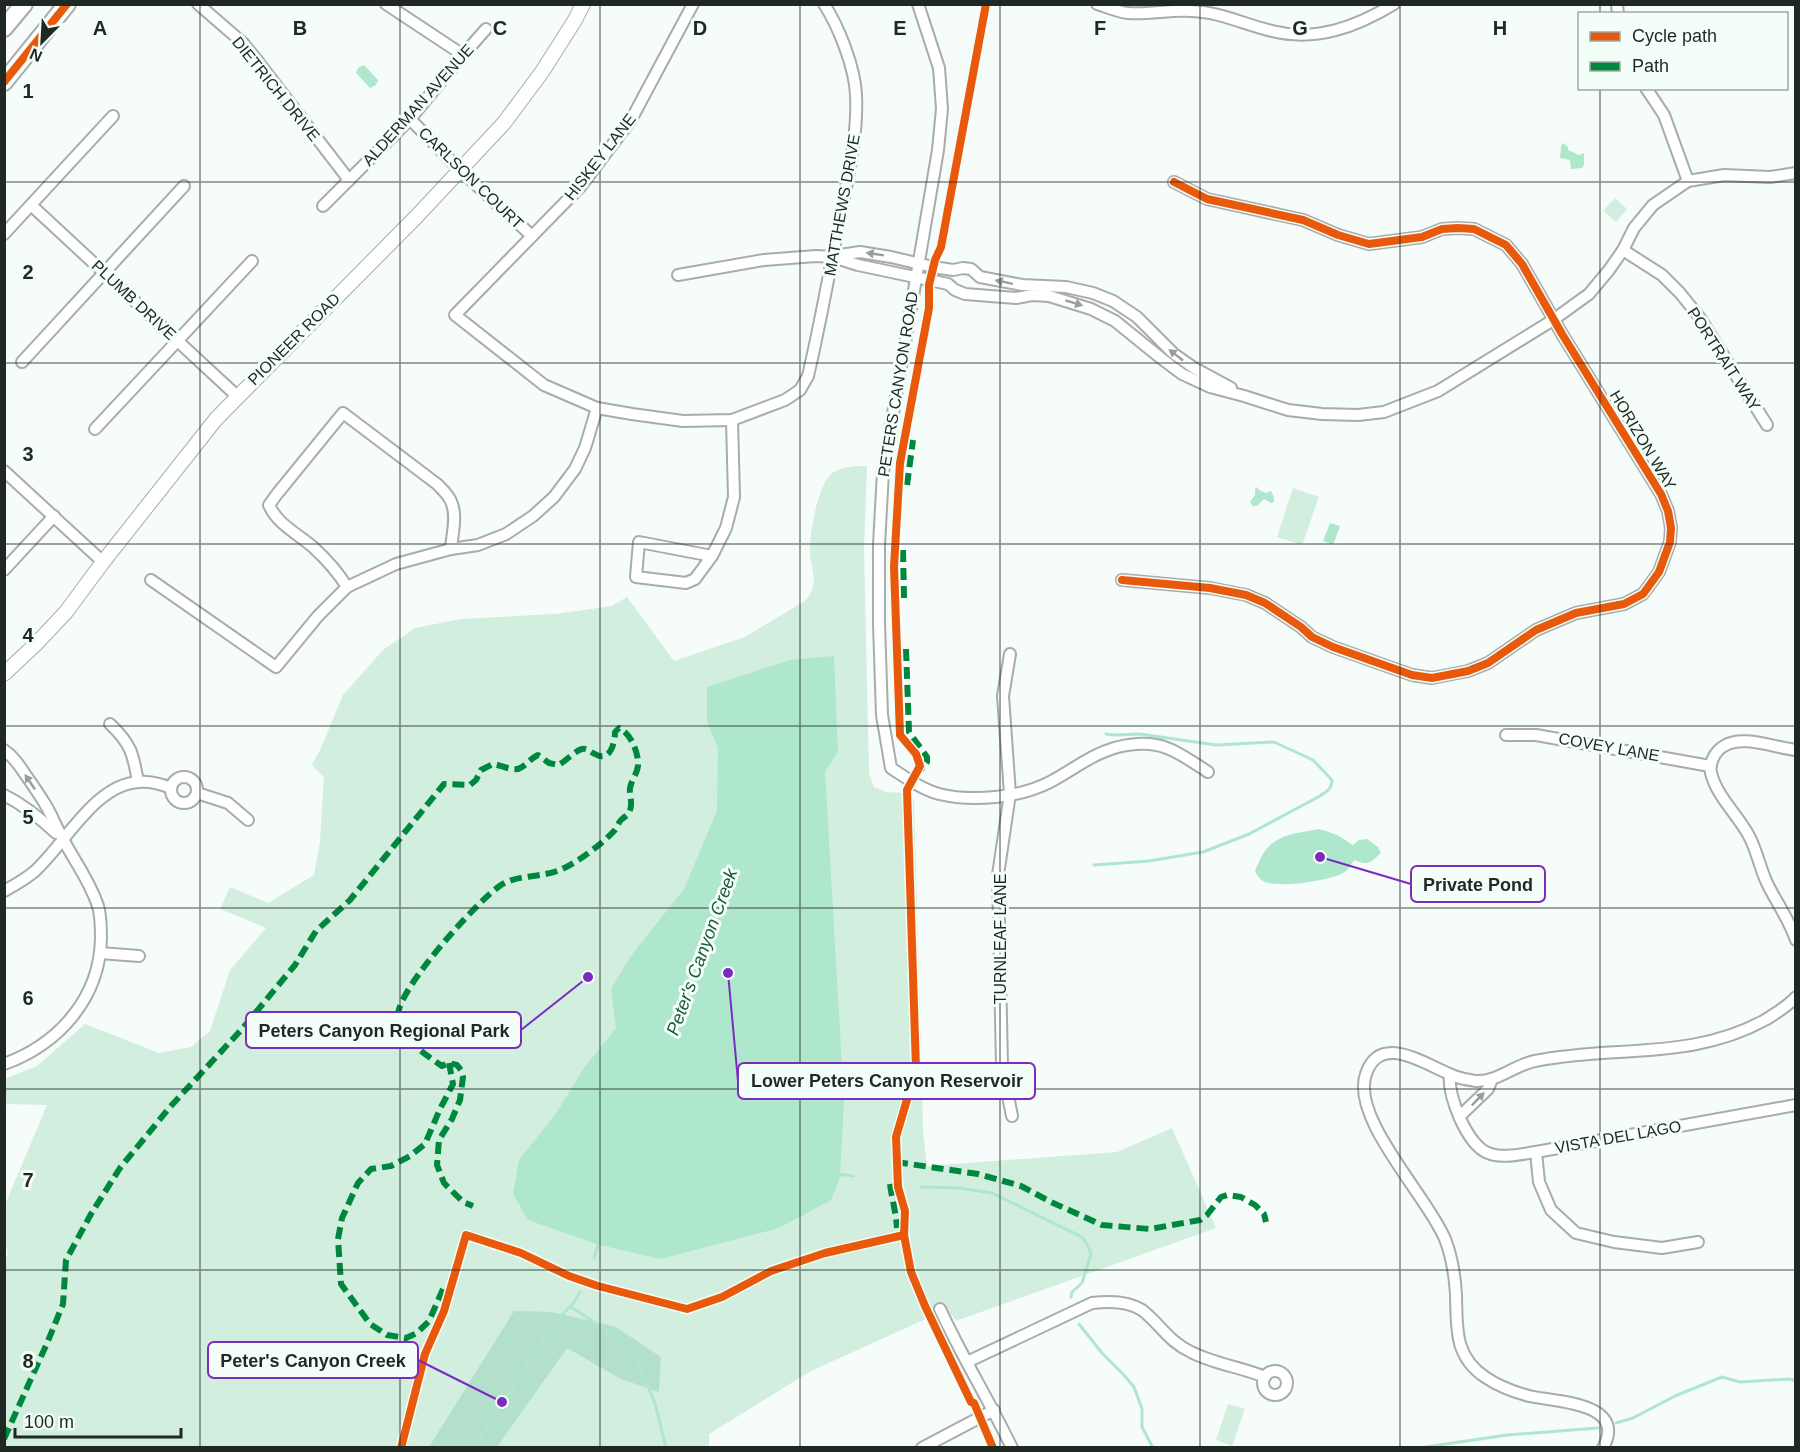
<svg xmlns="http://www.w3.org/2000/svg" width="1800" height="1452" font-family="Helvetica,sans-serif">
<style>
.green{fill:#d1eedf}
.forest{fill:#b3e0cb}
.water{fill:#afe7cc}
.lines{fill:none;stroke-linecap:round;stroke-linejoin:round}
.stream{stroke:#afe7cc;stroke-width:3}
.minor-casing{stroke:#a7adaa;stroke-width:14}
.tertiary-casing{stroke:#a7adaa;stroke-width:16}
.primary-casing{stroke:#a7adaa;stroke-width:20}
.minor{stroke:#fefffe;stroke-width:10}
.tertiary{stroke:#fefffe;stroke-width:14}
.primary{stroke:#fefffe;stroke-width:16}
.quiet{stroke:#00873e;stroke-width:6;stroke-dasharray:12 6;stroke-linecap:butt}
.cycleway-casing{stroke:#f4fef9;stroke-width:11}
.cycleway{stroke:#e8590c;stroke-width:8}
.oneway{fill:#9a9e9b}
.grid{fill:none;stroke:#1f2823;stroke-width:1.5;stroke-opacity:0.55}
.labels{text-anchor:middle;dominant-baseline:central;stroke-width:6;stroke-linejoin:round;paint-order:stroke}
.street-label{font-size:16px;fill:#1f2823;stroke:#f4fef9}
.water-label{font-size:18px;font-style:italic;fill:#1b573e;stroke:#f4fef9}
.grid-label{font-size:20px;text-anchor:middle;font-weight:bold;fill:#1f2823;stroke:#f4fef9;stroke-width:6;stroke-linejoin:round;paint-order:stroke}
.leader{fill:none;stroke:#7b2cbf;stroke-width:2}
.callout-dot{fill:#7b2cbf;stroke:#f4fef9;stroke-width:2}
.callout{fill:#f4fef9;stroke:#7b2cbf;stroke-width:2}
.callout-label{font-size:18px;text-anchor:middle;font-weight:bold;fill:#1f2823}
</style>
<rect width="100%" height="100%" fill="#f6fcf9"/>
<g class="green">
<polygon points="1615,198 1627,209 1616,222 1603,211"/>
<path d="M 855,466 L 867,466 L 864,548 L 869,773 L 874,787 L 886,792 L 905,793 L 914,800 L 923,1131 L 927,1166 L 1117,1152 L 1172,1128 L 1216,1228 L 956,1321 L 940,1300 L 941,1312 L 811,1371 L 709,1434 L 709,1447 L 5,1447 L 4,1261 L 8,1254 L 5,1242 L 5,1205 L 47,1105 L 10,1104 L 5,1105 L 5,1079 L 37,1066 L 85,1024 L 159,1053 L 191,1047 L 210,1031 L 230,970 L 266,928 L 220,909 L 230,887 L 268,903 L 314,875 L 320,841 L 324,777 L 312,765 L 321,748 L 343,695 L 383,650 L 415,628 L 461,619 L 555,614 L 612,606 L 627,597 L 674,661 L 745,637 L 805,601 C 822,581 809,569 810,548 C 811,527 817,492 829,476 C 835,469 847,467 855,466 Z"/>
<polygon points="1293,488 1319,497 1302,545 1277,537"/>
<polygon points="1228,1404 1245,1409 1232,1446 1216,1440"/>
</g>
<polygon class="forest" points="514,1311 552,1312 616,1327 661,1357 659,1392 621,1379 567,1348 497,1447 429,1447"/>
<g class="water">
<polygon points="364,65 378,80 376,85 370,88 356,73 358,68"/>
<polygon points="1563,143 1568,147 1568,150 1579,155 1584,153 1584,165 1582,168 1571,169 1570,160 1560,158 1561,146"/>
<polygon points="1257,487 1259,490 1266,493 1271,491 1274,497 1274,502 1271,503 1264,499 1257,506 1253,506 1250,502 1255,495 1255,489"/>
<polygon points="1330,523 1340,526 1333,545 1323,541"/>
<polygon points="834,656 838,752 825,771 844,1101 840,1177 831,1200 779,1228 660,1259 596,1244 528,1220 513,1194 519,1160 557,1112 584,1068 616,1028 611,989 630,957 684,889 717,811 718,748 707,722 707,687 790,660"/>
<path d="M 1319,829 C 1326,831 1333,833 1339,836 C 1344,839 1348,842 1353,845 L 1359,840 L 1367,839 L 1378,847 L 1381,853 C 1370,863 1368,866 1354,860 C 1351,865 1348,871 1341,874 C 1326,881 1280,888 1265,882 C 1260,880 1258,876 1255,872 C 1267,835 1286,835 1319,829 Z"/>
</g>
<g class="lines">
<g class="stream">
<path d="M 1094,865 L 1149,861 L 1203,852 L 1249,834 L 1320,796 C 1327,791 1332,789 1332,780 L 1313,760 L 1274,742 L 1216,745 L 1140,734 L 1115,735 L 1106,734"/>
<polyline points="837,1174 853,1176"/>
<polyline points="921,1187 960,1188 992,1193 1082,1237 1088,1246 1091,1254 1082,1283 1072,1292 1071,1297"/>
<polyline points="594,1258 599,1243"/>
<polyline points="571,1307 611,1333 635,1356 655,1403 666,1448"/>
<polyline points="1079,1324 1102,1353 1123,1374 1134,1387 1142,1409 1142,1427 1153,1448"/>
<polyline points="1616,1423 1633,1418 1675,1396 1722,1377 1740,1382 1789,1379 1796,1381"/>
<polyline points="473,1448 554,1324 574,1302 580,1292"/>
<polyline points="1419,1448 1507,1435 1598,1428"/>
</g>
<defs>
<g id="minor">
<polyline points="198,4 243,43 256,59 349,180"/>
<polyline points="386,4 463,55"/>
<path d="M 693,4 L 631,120 L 581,186 L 455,315 L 544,385 L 597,408 L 632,414 L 683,421 L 732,420 L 785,400 L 800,390 L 808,376 C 820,325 829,274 839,223 C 847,181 858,138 856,95 C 855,68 839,27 824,4"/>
<path d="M 918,4 L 939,68 L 942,109 L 938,150 L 883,472 L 879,545 L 879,624 L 882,715 L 891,768 C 905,777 921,789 939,794 C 972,802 1019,798 1050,782 C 1068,773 1088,757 1106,751 C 1120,745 1141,742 1156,745 C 1172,747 1194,763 1208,772"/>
<path d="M 1097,4 C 1107,7 1118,12 1128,13 C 1149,15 1171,9 1192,11 C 1220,12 1246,25 1272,31 C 1316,42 1356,27 1394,4"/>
<polyline points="1617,4 1618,14"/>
<polyline points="1646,88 1664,115 1688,181"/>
<polyline points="410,119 460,170 532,236"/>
<polyline points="31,205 237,396"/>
<polyline points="323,206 410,119 463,55 486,29"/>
<polyline points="4,234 113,116"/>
<polyline points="1623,250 1662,275 1680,293 1700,318 1767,425"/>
<polyline points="834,256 860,252 891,257 933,267 953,270 963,268 971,269 980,277 1022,285 1066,287 1093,293 1113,301 1137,317 1174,354 1194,368 1231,388"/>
<polyline points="678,275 764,260 816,256 833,257 858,265 948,284 955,290 965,294 1016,298 1032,295 1049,296 1091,309 1115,321 1162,359 1182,374 1210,387 1244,396 1288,410 1322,414 1358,415 1384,412 1438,391 1553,320 1589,294 1609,270 1623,250 1634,228 1653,205 1688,181 1724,175 1770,177 1796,173"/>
<polyline points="22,362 184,186"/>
<polyline points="95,429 252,261"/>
<polyline points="4,471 103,562"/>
<polyline points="712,556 639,542 636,577 686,583 695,579 712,556 726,528 734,497 732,420"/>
<polyline points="4,570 54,516"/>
<polyline points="151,580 276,667 318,616 347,587 396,564 451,549 478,545 506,534 533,516 554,497 575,469 585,448 597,408"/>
<polyline points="1122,580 1210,588 1246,595 1265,603 1301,627 1312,637 1333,647 1412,675 1432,678 1468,671 1488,663 1536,630 1576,613 1624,604 1643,594 1659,572 1670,542 1671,528 1668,511 1661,494 1562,334 1522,264 1506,245 1474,229 1458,228 1442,229 1422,237 1369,244 1338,235 1303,220 1207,199 1174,182"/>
<path d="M 347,587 C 338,572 326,559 313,547 C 298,534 277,524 269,505 L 277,494 L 343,413 L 437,484 C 442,489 450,496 452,504 C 457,517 452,535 451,549"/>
<polyline points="1010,654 1003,696 1010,794 998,875 1002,1066 1012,1116"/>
<path d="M 110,724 C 131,744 133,753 138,782"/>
<polyline points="1506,735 1536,735 1710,766"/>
<path d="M 4,750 C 13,756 19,765 25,774 C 32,784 39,794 45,804 C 52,815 56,827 62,837 C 74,861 89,879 98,906 C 101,916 101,928 101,938 C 100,998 59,1044 4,1064"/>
<path d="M 1796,750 C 1775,748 1742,734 1724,746 C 1715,751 1709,763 1711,773 C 1717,797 1738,815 1749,836 C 1757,851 1760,868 1767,883 C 1776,902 1789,919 1796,940"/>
<circle cx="184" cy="790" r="13"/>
<polyline points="197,793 228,803 248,820"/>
<path d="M 4,795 C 24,805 40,818 56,833"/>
<path d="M 4,891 C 15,885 26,879 35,871 C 65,844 95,784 139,782 C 150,781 161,784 171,788"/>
<polyline points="100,953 139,956"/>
<path d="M 1450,1075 C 1447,1095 1467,1145 1488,1153 C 1502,1159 1521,1154 1536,1152 L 1796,1105"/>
<polyline points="1460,1116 1488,1089 1492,1079"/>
<polyline points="1536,1152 1539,1182 1551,1210 1576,1233 1614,1242 1662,1248 1698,1242"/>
<path d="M 940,1309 C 962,1357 989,1400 1012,1448"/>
<path d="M 967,1362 L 1092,1303 C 1108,1301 1128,1301 1142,1310 C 1160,1324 1169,1342 1191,1352 C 1214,1364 1241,1367 1265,1377"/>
<circle cx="1275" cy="1383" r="12"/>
<polyline points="922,1448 994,1410"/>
<path d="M 1603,1448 C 1628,1402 1555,1402 1529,1396 C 1514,1392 1498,1386 1485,1377 C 1454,1356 1457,1328 1456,1295 C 1455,1276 1452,1257 1445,1239 C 1428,1197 1350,1118 1366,1074 C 1381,1029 1431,1069 1457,1077 C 1463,1079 1470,1080 1476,1081 C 1498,1082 1514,1065 1535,1061 C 1613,1045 1691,1061 1765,1020 C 1776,1013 1787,1007 1796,997"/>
</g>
<polyline id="tertiary" points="4,674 36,644 66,612 103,562 216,419 417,216 504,123 542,72 575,20 583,4"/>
<g id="primary">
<polyline points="4,28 24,4"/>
<polyline points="4,82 67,4"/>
</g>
</defs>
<use href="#minor" class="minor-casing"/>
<use href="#tertiary" class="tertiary-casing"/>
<use href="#primary" class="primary-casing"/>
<use href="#minor" class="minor"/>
<use href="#tertiary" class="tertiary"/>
<use href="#primary" class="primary"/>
<g class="quiet">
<polyline points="907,485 913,440"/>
<polyline points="903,550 904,598"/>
<polyline points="906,649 909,732 927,757 927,762 921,770"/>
<polyline points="896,1162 978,1174 1021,1186 1051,1202 1102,1225 1150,1229 1200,1220 1207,1215 1221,1197 1227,1195 1241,1197 1255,1205 1264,1214 1266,1222"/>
<path d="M 890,1184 C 892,1199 896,1213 897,1228"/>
<polyline points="443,1289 429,1321 417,1333 406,1338 387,1335 370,1324 341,1284 338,1239 342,1218 358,1183 371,1169 391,1166 410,1156 425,1144 440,1109 453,1084 449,1063"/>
<path d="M 4,1439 L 48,1341 L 63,1304 L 66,1260 L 91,1214 L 120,1168 L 170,1107 L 242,1029 L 295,965 L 316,931 L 350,900 L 444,784 L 470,785 L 476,780 L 481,770 L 493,764 C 502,765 514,773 522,767 C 528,763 530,759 538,755 L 549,763 L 558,765 C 565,762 576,750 582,749 C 588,748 590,752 595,754 C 610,763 615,743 615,732 L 619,728 C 630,733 637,749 638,762 C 639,772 632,778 630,788 C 629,795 633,803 630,810 C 628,816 625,816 621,820 C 618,823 617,828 614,831 C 602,844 578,862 562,869 C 543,878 518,874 501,885 C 478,900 396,991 398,1016 C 401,1040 425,1054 442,1066 L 449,1063 L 457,1065 L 461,1070 L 463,1077 L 460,1100 L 452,1119 L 439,1140 L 437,1165 L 444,1183 L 463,1202 L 473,1206"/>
</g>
<defs>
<g id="cycleway">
<polyline points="986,4 941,247 935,260 929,285 929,308 900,463 894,567 900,735 916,754 920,766 907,790 916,1069 896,1137 898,1187 905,1211 904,1235 911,1272 925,1306 971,1402 974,1403 993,1448"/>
<polyline points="4,82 67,4"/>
<polyline points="1122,580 1210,588 1246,595 1265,603 1301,627 1312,637 1333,647 1412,675 1432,678 1468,671 1488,663 1536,630 1576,613 1624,604 1643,594 1659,572 1670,542 1671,528 1668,511 1661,494 1562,334 1522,264 1506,245 1474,229 1458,228 1442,229 1422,237 1369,244 1338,235 1303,220 1207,199 1174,182"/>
<polyline points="401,1448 425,1354 444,1311 466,1235 521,1253 569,1276 598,1286 687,1309 722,1297 771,1271 825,1253 904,1235"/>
</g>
</defs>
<use href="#cycleway" class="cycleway-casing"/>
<use href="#cycleway" class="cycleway"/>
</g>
<defs><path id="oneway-solid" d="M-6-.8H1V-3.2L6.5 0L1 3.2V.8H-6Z" transform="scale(1.5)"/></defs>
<g class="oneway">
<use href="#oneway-solid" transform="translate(875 254) rotate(-171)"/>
<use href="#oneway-solid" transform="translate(1004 282) rotate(-168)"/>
<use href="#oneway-solid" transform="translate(1074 303) rotate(17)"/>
<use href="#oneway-solid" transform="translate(1176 355) rotate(-142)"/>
<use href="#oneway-solid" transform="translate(30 782) rotate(-124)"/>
<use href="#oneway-solid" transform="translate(1478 1099) rotate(-46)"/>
</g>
<path class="grid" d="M 200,4 L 200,1448M 400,4 L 400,1448M 600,4 L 600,1448M 800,4 L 800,1448M 1000,4 L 1000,1448M 1200,4 L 1200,1448M 1400,4 L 1400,1448M 1600,4 L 1600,14M 1600,88 L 1600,1448M 4,182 L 1796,182M 4,363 L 1796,363M 4,544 L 1796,544M 4,726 L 1796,726M 4,908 L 1796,908M 4,1089 L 1796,1089M 4,1270 L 1796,1270"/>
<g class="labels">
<g class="street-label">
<text transform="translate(276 89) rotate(51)">DIETRICH DRIVE</text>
<text transform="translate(418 105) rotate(-48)">ALDERMAN AVENUE</text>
<text transform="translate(600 157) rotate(-52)">HISKEY LANE</text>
<text transform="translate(471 178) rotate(44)">CARLSON COURT</text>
<text transform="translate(842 205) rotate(-80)">MATTHEWS DRIVE</text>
<text transform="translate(134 300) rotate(43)">PLUMB DRIVE</text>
<text transform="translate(294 339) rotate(-45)">PIONEER ROAD</text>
<text transform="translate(1724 359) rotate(57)">PORTRAIT WAY</text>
<text transform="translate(898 384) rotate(-81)">PETERS CANYON ROAD</text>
<text transform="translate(1643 440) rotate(59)">HORIZON WAY</text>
<text transform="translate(1609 747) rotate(10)">COVEY LANE</text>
<text transform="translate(1000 939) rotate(-90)">TURNLEAF LANE</text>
<text transform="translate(1618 1137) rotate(-10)">VISTA DEL LAGO</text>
</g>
<g class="water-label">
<text transform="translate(702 952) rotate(-70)">Peter's Canyon Creek</text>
</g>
</g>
<g class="grid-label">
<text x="100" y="35">A</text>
<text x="300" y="35">B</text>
<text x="500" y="35">C</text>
<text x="700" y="35">D</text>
<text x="900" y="35">E</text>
<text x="1100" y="35">F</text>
<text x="1300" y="35">G</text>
<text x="1500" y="35">H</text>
<text x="28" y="98">1</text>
<text x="28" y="279">2</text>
<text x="28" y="461">3</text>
<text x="28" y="642">4</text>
<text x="28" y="824">5</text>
<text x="28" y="1005">6</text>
<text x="28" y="1187">7</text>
<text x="28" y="1368">8</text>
</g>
<path class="leader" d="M1320 857L1411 884M588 977L521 1030M728 973L738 1081M502 1402L418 1360"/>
<g class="callout-dot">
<circle cx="1320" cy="857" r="6"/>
<circle cx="588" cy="977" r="6"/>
<circle cx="728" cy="973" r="6"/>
<circle cx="502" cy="1402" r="6"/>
</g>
<g class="callout">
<rect x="1411" y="866" width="134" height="36" rx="6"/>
<rect x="246" y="1012" width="275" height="36" rx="6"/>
<rect x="738" y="1063" width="297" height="36" rx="6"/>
<rect x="208" y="1342" width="210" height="36" rx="6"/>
</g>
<g class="callout-label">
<text x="1478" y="891">Private Pond</text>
<text x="384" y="1037">Peters Canyon Regional Park</text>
<text x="887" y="1087">Lower Peters Canyon Reservoir</text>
<text x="313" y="1367">Peter's Canyon Creek</text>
</g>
<rect width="1800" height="1452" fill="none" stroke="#1f2823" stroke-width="12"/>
<rect x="1578" y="12" width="210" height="78" fill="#f4fef9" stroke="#9fa8a3" stroke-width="1.5"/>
<rect x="1590" y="32" width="30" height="9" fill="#e8590c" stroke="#9fa8a3" stroke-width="1.5"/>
<text x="1632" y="42" font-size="18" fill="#1f2823">Cycle path</text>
<rect x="1590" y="62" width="30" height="9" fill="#00873e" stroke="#9fa8a3" stroke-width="1.5"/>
<text x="1632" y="72" font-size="18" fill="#1f2823">Path</text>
<g transform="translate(42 42) rotate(204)" stroke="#f4fef9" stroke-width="4.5" paint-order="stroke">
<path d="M0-4.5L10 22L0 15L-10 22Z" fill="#1f2823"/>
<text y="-9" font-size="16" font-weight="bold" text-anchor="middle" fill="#1f2823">N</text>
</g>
<path d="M15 1428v9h166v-9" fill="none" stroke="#1f2823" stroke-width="3"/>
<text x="24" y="1428" font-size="18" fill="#1f2823" stroke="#f4fef9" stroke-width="4.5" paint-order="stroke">100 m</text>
</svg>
